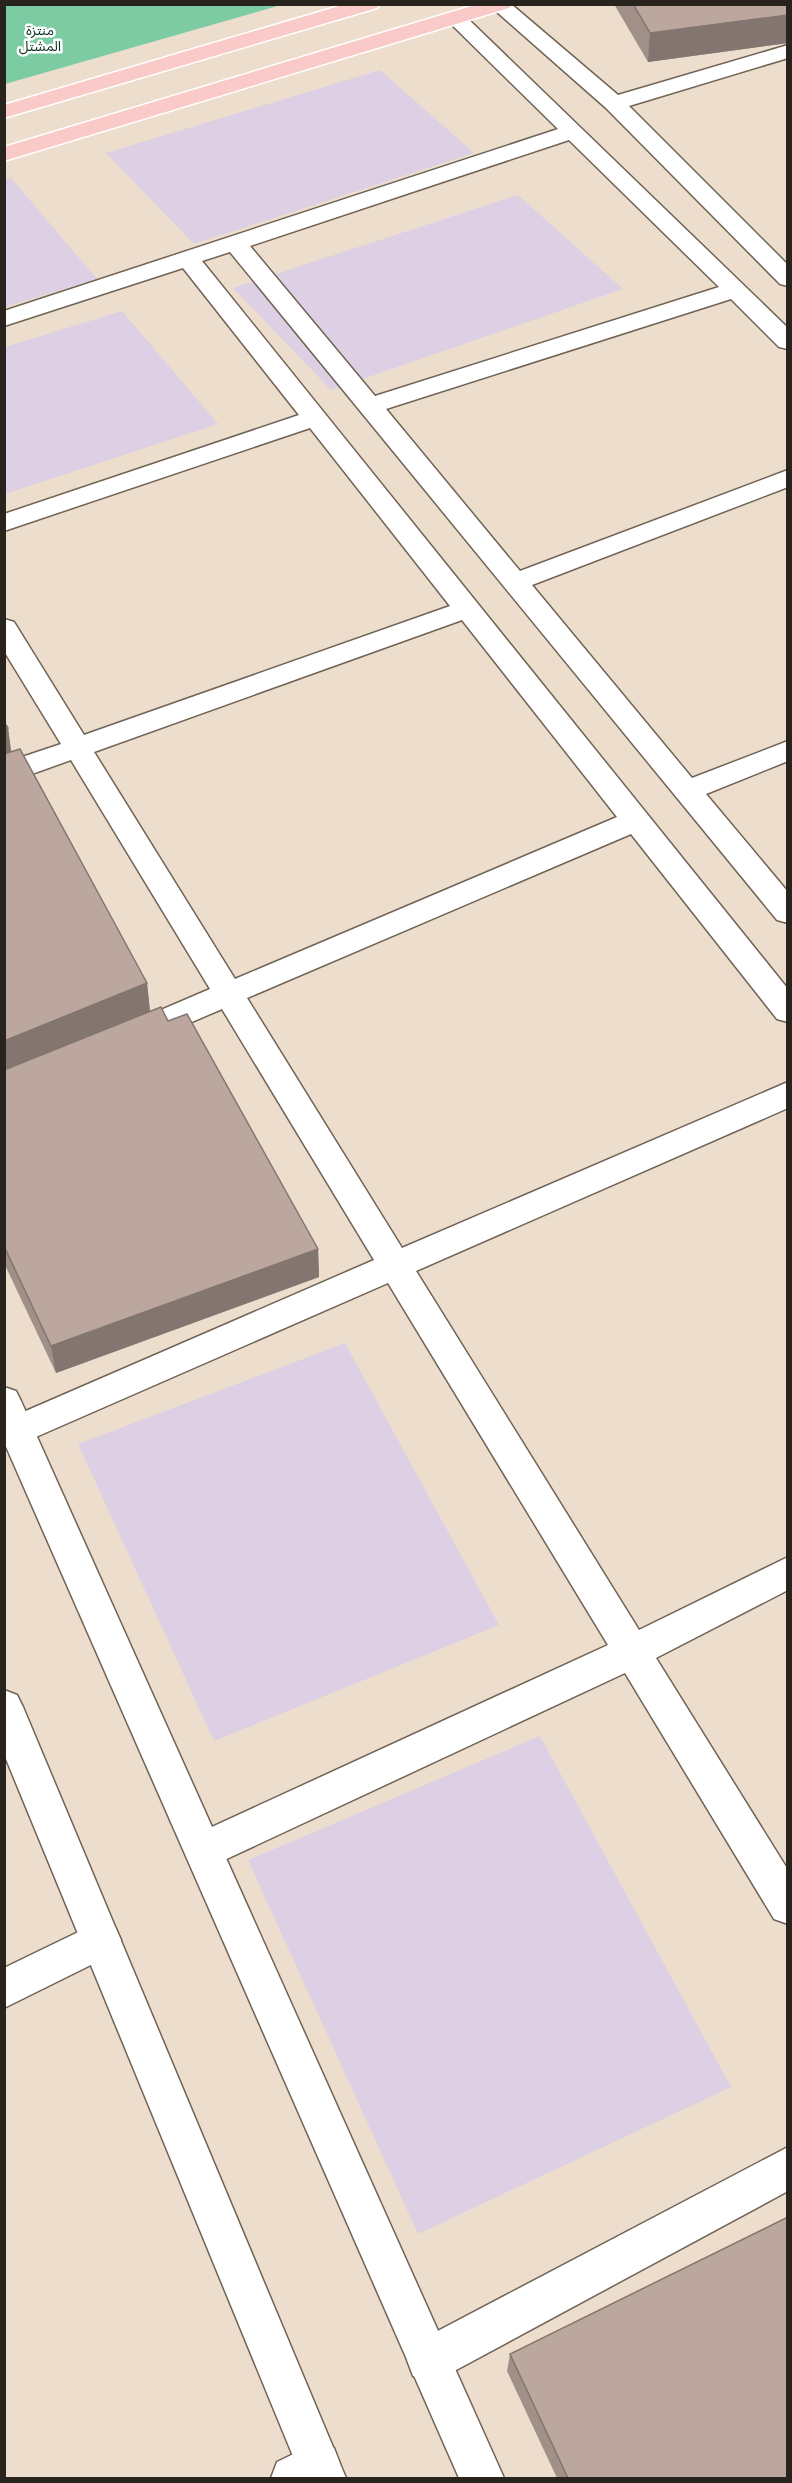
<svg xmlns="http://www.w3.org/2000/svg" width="792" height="2483" font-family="'Space Grotesk','Noto Sans Arabic',sans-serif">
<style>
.commercial{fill:#ddd0e4}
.green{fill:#7ccba3}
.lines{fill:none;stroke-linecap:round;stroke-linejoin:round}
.street-casing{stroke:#706355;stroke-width:3}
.secondary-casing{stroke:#706355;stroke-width:3}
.primary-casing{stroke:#fff;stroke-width:3}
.street{fill:#fff;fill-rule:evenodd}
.secondary{fill:#fff;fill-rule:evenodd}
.primary{fill:#facac9;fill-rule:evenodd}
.wall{fill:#a19088}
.shaded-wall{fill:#83756f}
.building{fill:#bba79e;stroke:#83756f;stroke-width:1.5}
.labels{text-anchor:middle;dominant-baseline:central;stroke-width:5;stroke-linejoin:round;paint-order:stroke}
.far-park-label{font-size:14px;fill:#0f3323;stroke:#fff}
</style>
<rect width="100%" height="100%" fill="#ecddcd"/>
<g class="commercial">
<polygon points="380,70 474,153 194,244 106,153"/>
<polygon points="11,178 97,279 5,307 5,179"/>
<polygon points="518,195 623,289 331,390 233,288"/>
<polygon points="122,311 218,424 5,494 5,347"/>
<polygon points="345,1343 499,1625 214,1741 78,1444"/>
<polygon points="540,1736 731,2087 418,2234 248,1860"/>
</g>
<polygon class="green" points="5,4 281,4 281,5 5,84"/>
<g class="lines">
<defs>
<g id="street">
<polygon points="511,4 618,95 788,45 788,58 629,106 788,265 788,286 780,284 606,108 489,5"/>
<path d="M 456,12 L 463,14 L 788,328 L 788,349 L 779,347 L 731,299 L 386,409 L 520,571 L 788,470 L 788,487 L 532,585 L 692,778 L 788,741 L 788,761 L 706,794 L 788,892 L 788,923 L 777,920 L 230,252 L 202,261 L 788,989 L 788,1022 L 777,1019 L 631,834 L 247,998 L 402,1248 L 788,1082 L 788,1108 L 416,1271 L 639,1630 L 788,1557 L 788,1590 L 656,1658 L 788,1870 L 788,1924 L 774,1919 L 625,1673 L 218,1863 L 204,1868 L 190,1863 L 185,1850 L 190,1837 L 608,1645 L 388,1283 L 29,1440 L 17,1444 L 4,1440 L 5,1420 L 374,1260 L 222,1009 L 136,1046 L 125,1049 L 114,1046 L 109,1038 L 114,1030 L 210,989 L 71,760 L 4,784 L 4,763 L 61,744 L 4,651 L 4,619 L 14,622 L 84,735 L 450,606 L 310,428 L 4,531 L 4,514 L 299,415 L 183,268 L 4,326 L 4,311 L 558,129 L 449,22 L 445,18 L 449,14 ZM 569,140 L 719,287 L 375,396 L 250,246 ZM 462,620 L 617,817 L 235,979 L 94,752 Z"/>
<polygon points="101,1921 115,1927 121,1940 115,1953 4,2008 4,1968"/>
<polygon points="788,2147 788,2191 445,2376 429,2382 413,2376 407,2360 413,2344"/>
<polygon points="318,2442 334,2448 340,2464 334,2478 271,2478 277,2462"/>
</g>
<g id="secondary">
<polygon points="4,1387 16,1391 21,1401 504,2478 459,2478 4,1442"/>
<polygon points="4,1690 17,1695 23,1707 346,2478 302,2478 4,1754"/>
</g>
<g id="primary">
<polygon points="346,4 380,4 377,8 4,118 4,105"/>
<polygon points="478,4 512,4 509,8 4,161 4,147"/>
</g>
</defs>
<use href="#street" class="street-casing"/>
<use href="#secondary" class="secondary-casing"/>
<use href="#primary" class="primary-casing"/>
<use href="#street" class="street"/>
<use href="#secondary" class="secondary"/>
<use href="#primary" class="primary"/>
</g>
<g class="wall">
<polygon points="614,4 788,4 788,43 648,62"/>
<polygon points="4,722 8,728 11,752 147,983 150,1011 168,1021 318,1249 319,1277 56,1373 4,1263"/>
<polygon points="510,2354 788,2478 557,2478 507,2371"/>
</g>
<g class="shaded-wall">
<polygon points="788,15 788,43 648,62 650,33"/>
<polygon points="8,728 12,758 4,761 4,729"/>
<polygon points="147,983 150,1012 4,1072 4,1041"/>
<polygon points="318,1249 319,1277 56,1373 51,1346"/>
</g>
<g class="building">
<polygon points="633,4 788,4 788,15 650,33"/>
<polygon points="4,722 8,728 4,729"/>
<polygon points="20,749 147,983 4,1041 4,754"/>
<polygon points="161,1007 168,1021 187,1014 318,1249 51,1346 4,1246 4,1070"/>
<polygon points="788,2217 788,2478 568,2478 510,2354"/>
</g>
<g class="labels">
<g class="far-park-label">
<text x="40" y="30">منتزة<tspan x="40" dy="16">المشتل</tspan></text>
</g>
</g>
<rect width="792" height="2483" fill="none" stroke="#28231d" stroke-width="12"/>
</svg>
